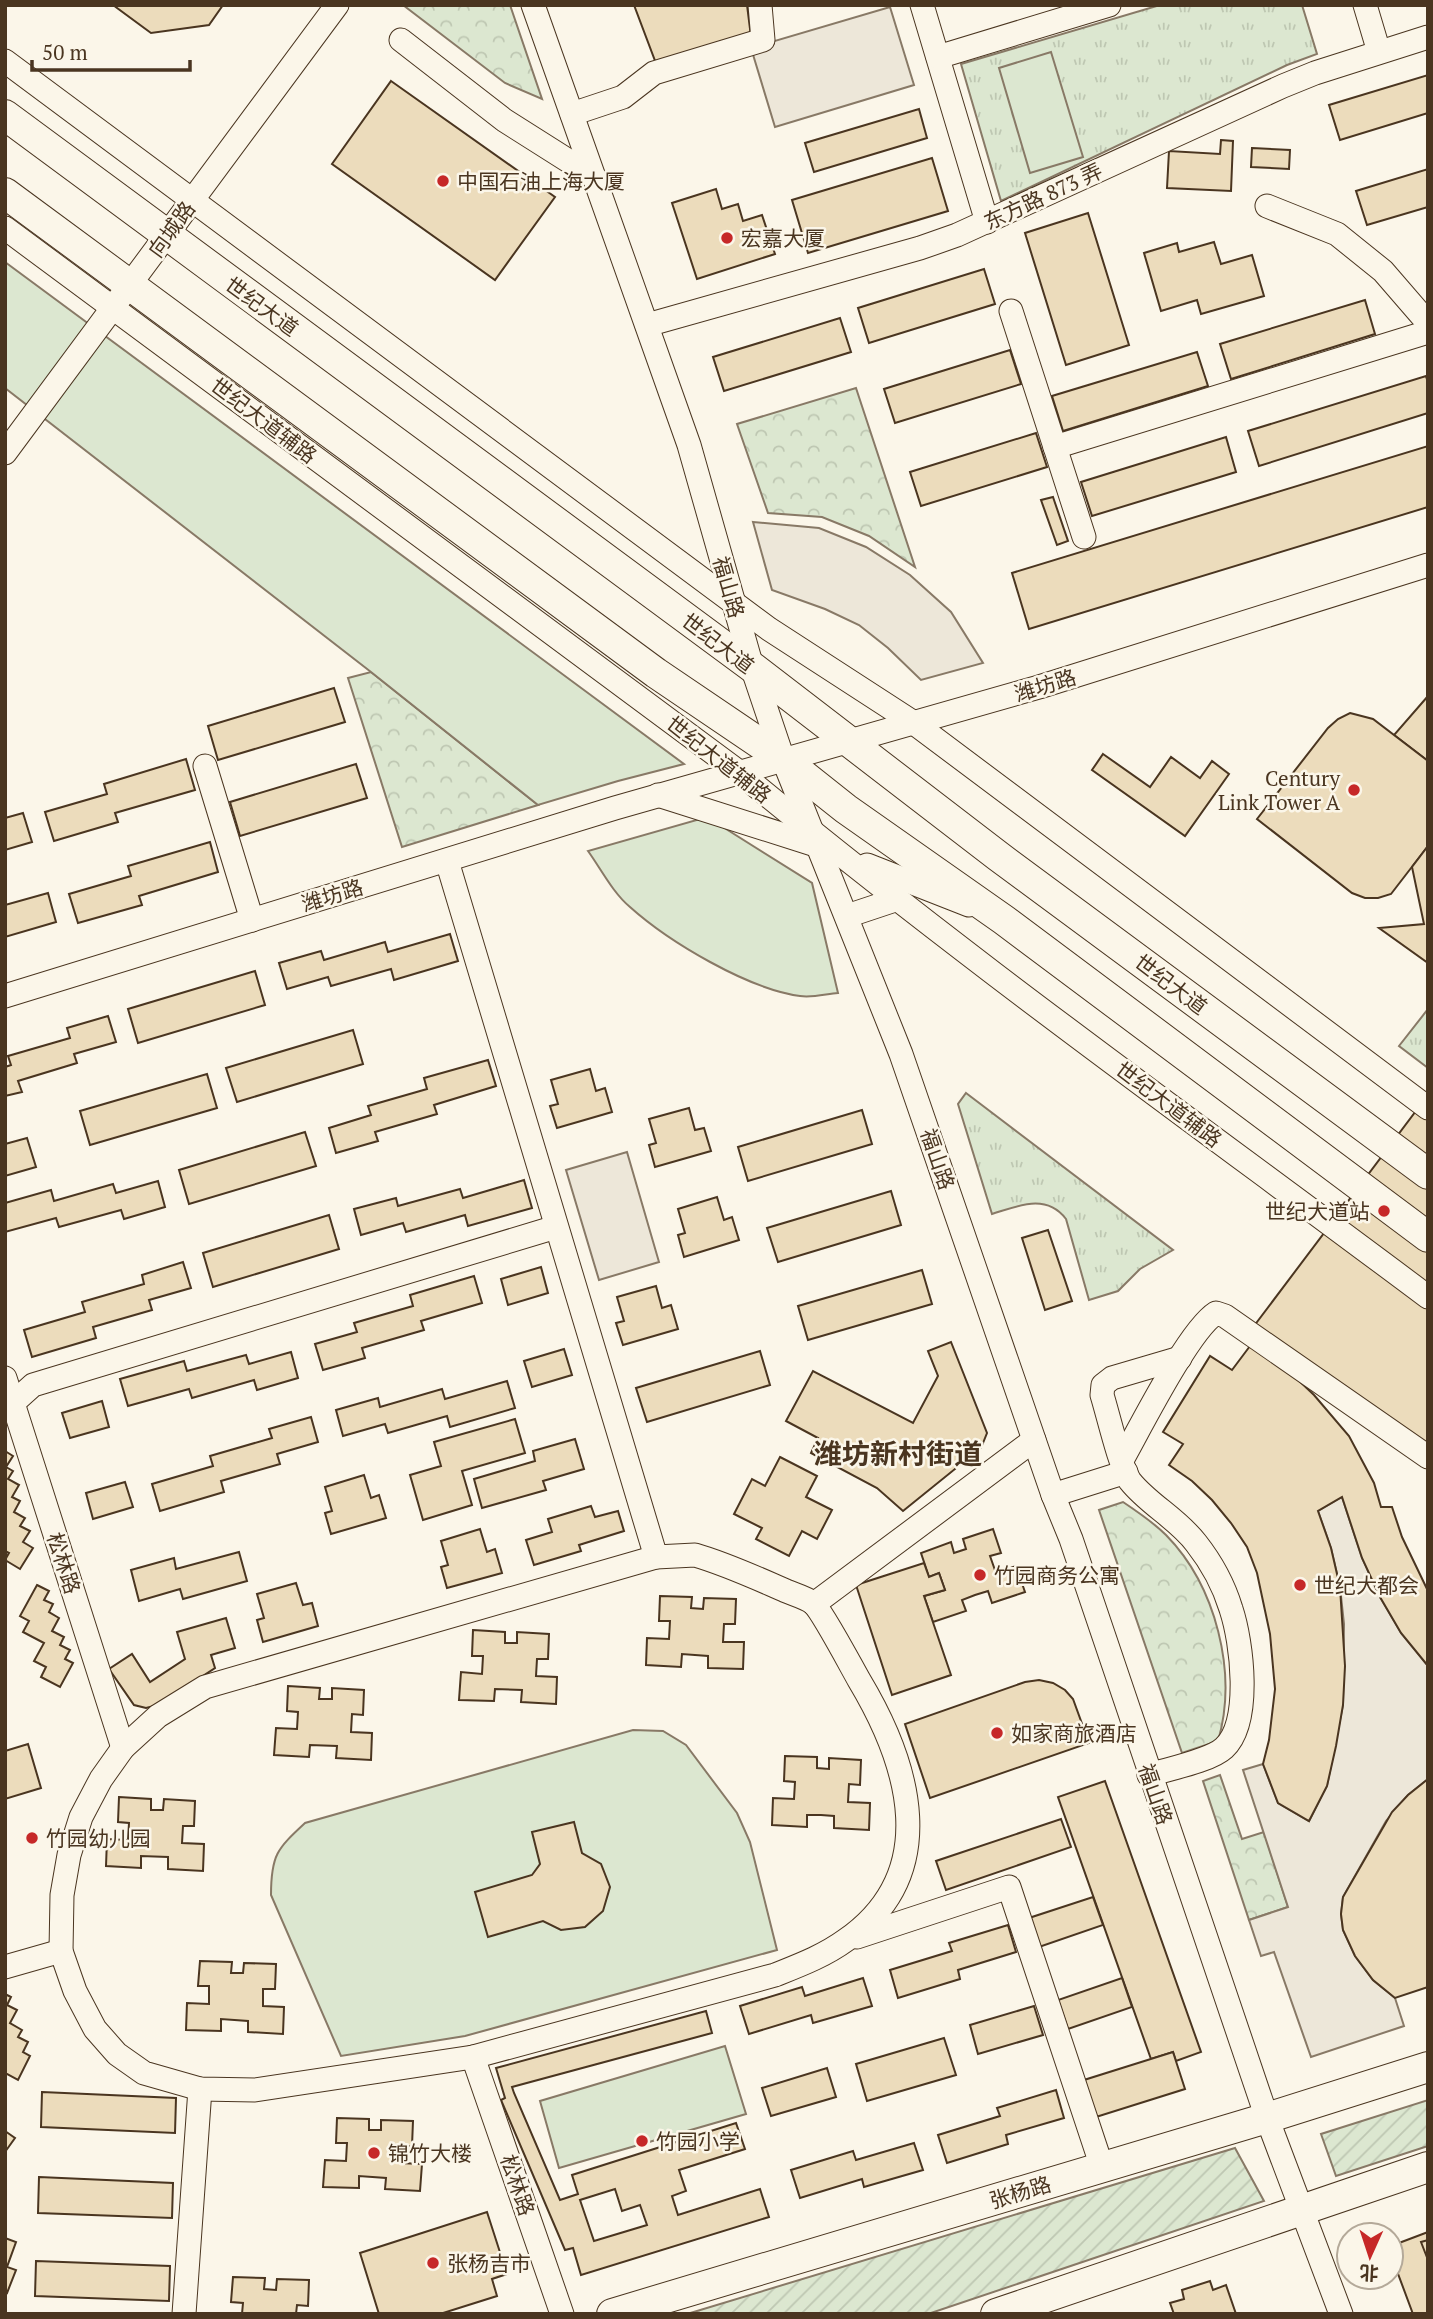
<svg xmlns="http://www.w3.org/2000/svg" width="1433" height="2319" font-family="'PT Serif','Noto Sans SC',serif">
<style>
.grass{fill:url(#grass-tufts);stroke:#887966;stroke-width:2}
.forest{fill:url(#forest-crowns);stroke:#887966;stroke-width:2}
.park{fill:#dce7d0;stroke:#887966;stroke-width:2}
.garden{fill:url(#garden-furrows);stroke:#887966;stroke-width:2}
.parking{fill:#ede7d9;stroke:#887966;stroke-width:2}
.building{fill:#ecdcbc;stroke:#4a3520;stroke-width:2;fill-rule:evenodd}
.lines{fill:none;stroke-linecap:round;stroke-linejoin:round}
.minor-casing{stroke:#4a3520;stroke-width:25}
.major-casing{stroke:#4a3520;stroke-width:32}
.minor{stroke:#fbf6e9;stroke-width:23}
.major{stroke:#fbf6e9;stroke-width:30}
.poi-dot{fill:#c62828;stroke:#fbf6e9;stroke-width:2.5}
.labels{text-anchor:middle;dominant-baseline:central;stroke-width:5;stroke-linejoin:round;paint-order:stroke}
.poi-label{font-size:21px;fill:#4a3520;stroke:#fbf6e9;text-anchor:start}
.street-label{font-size:21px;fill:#4a3520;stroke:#fbf6e9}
.district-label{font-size:28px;font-weight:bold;fill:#4a3520;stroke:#fbf6e9}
</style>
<defs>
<pattern id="grass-tufts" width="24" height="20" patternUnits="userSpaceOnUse" patternTransform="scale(1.75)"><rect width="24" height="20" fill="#dce7d0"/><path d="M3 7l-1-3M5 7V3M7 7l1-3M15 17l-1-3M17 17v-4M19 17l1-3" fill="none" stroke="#bec7b2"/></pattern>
<pattern id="forest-crowns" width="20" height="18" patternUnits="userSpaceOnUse" patternTransform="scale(1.75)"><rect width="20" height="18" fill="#dce7d0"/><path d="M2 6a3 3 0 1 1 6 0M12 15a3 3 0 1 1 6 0" fill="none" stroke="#bec7b2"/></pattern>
<pattern id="garden-furrows" width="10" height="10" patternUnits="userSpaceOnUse" patternTransform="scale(1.75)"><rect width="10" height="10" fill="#dce7d0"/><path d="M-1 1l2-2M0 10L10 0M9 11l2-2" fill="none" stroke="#bec7b2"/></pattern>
</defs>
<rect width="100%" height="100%" fill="#fbf6e9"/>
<g class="grass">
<polygon points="1160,5 1302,5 1317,54 1287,65 1001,201 961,64"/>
<polygon points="1428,1009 1428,1068 1399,1046"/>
<path d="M 966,1093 L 1173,1250 L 1140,1269 L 1118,1291 L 1089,1300 L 1066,1219 C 1046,1193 1018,1206 992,1214 L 958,1104 Z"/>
</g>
<g class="forest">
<polygon points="403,5 510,5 542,99 505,83"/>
<polygon points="856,388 915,567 869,536 822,517 768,513 737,424"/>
<polygon points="371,672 538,805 402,847 348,678"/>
<path d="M 1123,1502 C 1138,1512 1153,1522 1166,1535 C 1216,1586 1238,1673 1218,1741 L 1182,1753 L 1099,1510 Z"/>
<polygon points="1220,1775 1242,1839 1264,1832 1288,1907 1249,1920 1203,1781"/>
</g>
<g class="park">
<polygon points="1051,52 1083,157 1030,173 999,68"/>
<polygon points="5,262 684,764 618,781 538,805 371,672 5,388"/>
<path d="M 707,817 L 812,883 L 838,993 C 826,994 812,998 800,996 C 748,989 669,942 630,907 C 613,893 601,869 588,851 Z"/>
<path d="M 633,1730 L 663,1731 L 686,1745 L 737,1813 L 750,1842 L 777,1950 L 465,2036 L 341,2056 L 271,1895 C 271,1855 277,1849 305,1823 Z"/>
<polygon points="725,2046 746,2114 559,2168 540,2101"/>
</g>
<g class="garden">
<polygon points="1428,2100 1428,2146 1336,2176 1321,2134"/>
<polygon points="1235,2148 1264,2201 928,2314 687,2314"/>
</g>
<g class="parking">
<polygon points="890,7 914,85 775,127 751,48"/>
<polygon points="753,522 819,528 866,547 910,575 951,612 983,663 921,680 888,648 859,625 825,609 772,590"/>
<polygon points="627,1152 659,1262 599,1280 566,1170"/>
<polygon points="1342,1497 1362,1558 1380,1597 1401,1633 1428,1666 1428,1779 1408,1795 1386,1821 1343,1897 1341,1914 1343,1930 1355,1956 1373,1980 1395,1998 1404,2026 1311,2057 1274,1952 1261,1956 1249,1920 1288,1907 1243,1770 1263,1764 1278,1803 1309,1821 1327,1786 1343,1705 1344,1624 1340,1587 1331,1548 1318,1511"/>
</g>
<g class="building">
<polygon points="113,5 223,5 209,25 151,33"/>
<polygon points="634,5 747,5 751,37 657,66"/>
<polygon points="1428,75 1428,113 1340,140 1329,105"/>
<polygon points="391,81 555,197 495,280 332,164"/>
<polygon points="919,109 927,138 814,172 805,143"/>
<polygon points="1221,140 1233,141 1231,191 1167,188 1169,151 1220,154"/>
<polygon points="1252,148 1290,150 1289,169 1251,167"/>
<polygon points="932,158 948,211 808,253 792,200"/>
<polygon points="1428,169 1428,207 1367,225 1356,191"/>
<polygon points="716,189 722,209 738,204 743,221 762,215 775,254 697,279 672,203"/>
<polygon points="1088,213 1129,345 1066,365 1025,233"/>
<polygon points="1214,242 1221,264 1252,255 1264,296 1201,314 1197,300 1161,311 1144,253 1177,243 1179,252"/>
<polygon points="984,269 995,304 869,343 858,308"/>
<polygon points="1365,300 1375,334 1231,379 1220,344"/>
<polygon points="840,318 851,352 724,391 713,357"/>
<polygon points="1010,350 1021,384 895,423 884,389"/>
<polygon points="1197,352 1208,386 1063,431 1052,396"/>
<polygon points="1426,376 1428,383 1428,413 1259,466 1248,431"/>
<polygon points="1036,433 1047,467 921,506 910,472"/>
<polygon points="1226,437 1236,472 1092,516 1081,482"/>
<polygon points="1428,446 1428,507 1029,629 1012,573"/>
<polygon points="1053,497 1068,541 1057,545 1041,500"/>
<polygon points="334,688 345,722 218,760 208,726"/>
<polygon points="1428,696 1428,761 1394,735"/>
<polygon points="1350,713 1373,719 1428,761 1428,846 1391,894 1378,898 1365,898 1352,893 1257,819 1328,728 1338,719"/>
<polygon points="1103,754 1150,787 1171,757 1200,778 1212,761 1229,774 1185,836 1092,770"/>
<polygon points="186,759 195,790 115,813 118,822 54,841 45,812 107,794 104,784"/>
<polygon points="356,764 367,798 240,836 230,802"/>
<polygon points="23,813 32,842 5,850 5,818"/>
<polygon points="210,842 218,872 139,896 142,905 78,923 69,894 131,876 128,866"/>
<polygon points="1428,846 1428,963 1379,928 1424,924 1412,867"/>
<polygon points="48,893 56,922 5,937 5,905"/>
<polygon points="450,934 458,961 394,980 391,969 331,986 328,977 287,989 279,963 321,951 324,960 385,942 388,952"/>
<polygon points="255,971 265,1005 138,1043 128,1009"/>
<polygon points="108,1016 116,1042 74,1054 77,1063 18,1081 22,1092 5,1096 5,1067 11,1065 8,1056 70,1038 67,1028"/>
<polygon points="353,1030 363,1064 237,1102 226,1068"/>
<polygon points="488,1060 496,1086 434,1105 437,1114 375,1132 378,1141 336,1153 329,1128 371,1115 368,1106 427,1089 424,1078"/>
<polygon points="590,1069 596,1091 605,1088 612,1112 557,1128 550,1106 558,1104 551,1080"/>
<polygon points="207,1074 217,1108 90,1145 80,1111"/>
<polygon points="1428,1095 1428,1456 1254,1326"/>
<polygon points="689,1108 695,1130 704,1128 711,1151 655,1167 649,1145 656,1143 649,1119"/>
<polygon points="862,1110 872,1144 748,1181 738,1147"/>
<polygon points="305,1132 316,1166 189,1204 179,1170"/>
<polygon points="27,1138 36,1167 5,1176 5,1144"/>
<polygon points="524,1180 532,1208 468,1226 465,1215 406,1232 403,1223 361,1235 354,1209 396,1198 398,1206 460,1189 463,1198"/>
<polygon points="158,1181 165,1207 124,1219 121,1210 59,1227 56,1218 5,1232 5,1203 51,1190 54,1201 113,1184 116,1193"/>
<polygon points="891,1191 901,1225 778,1262 767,1228"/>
<polygon points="717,1197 724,1220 732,1217 739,1240 684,1257 678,1235 685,1233 678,1209"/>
<polygon points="329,1215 339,1249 213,1287 203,1253"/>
<polygon points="1048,1230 1072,1301 1045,1310 1022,1238"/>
<polygon points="183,1262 191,1288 149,1300 152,1310 93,1327 96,1338 32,1357 24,1330 85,1312 82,1302 144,1284 142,1275"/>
<polygon points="541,1267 548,1293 508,1305 501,1279"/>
<polygon points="922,1270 932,1304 808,1340 798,1306"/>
<polygon points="474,1276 482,1303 421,1321 424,1330 362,1348 365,1358 323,1370 315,1344 357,1332 354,1323 413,1306 410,1295"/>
<polygon points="656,1286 662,1308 671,1305 678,1329 623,1345 616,1323 624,1321 617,1297"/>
<polygon points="951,1342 987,1433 981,1448 903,1511 877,1488 811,1453 818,1438 786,1421 813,1371 913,1423 938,1376 928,1351"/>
<polygon points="1250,1346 1294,1376 1314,1395 1349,1436 1374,1483 1381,1507 1392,1507 1402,1537 1428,1591 1428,1666 1401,1633 1380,1597 1362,1558 1342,1497 1318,1511 1331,1548 1340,1587 1345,1666 1343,1705 1336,1746 1327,1786 1309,1821 1278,1803 1263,1764 1269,1740 1275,1689 1270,1634 1257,1573 1247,1547 1231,1523 1212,1500 1192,1481 1169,1465 1183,1444 1163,1432 1210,1356 1232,1370"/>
<polygon points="564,1349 572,1375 532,1387 524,1361"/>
<polygon points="760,1351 770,1385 647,1422 636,1388"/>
<polygon points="291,1352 298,1378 257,1390 254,1380 192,1398 189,1389 128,1406 120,1379 184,1361 187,1371 246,1355 249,1364"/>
<polygon points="507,1381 515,1408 450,1427 447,1416 388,1433 385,1424 343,1436 336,1410 378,1398 380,1407 442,1389 445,1399"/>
<polygon points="102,1401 109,1427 70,1438 62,1413"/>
<polygon points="311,1417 318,1442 277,1454 280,1464 221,1481 224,1492 160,1511 152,1484 213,1466 210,1456 272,1438 269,1429"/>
<polygon points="515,1419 525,1453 462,1471 472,1505 423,1520 410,1475 441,1466 434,1442"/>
<polygon points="575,1439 584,1469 543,1481 546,1490 482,1508 474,1479 535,1461 533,1451"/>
<polygon points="5,1451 13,1456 6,1467 13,1471 8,1479 19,1485 12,1497 20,1501 14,1512 25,1518 20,1526 30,1531 23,1542 33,1548 20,1569 5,1560 9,1553 5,1551"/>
<polygon points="780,1457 817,1476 806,1497 832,1510 817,1539 802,1531 789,1556 756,1539 762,1528 734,1514 752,1479 765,1486"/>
<polygon points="364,1475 371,1498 379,1495 386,1518 331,1534 325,1513 332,1511 325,1487"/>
<polygon points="125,1482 133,1507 93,1519 86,1493"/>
<polygon points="591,1506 595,1517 618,1511 624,1531 579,1545 581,1551 534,1565 526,1540 552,1532 548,1519"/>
<polygon points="480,1529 487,1552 495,1549 502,1573 447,1588 441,1567 448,1565 441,1541"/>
<polygon points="993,1529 1001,1553 990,1556 996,1573 1016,1566 1025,1592 992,1603 988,1591 975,1595 962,1600 966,1611 933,1622 924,1596 945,1590 939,1573 929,1577 921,1553 951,1542 954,1553 966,1549 963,1539"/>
<polygon points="239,1552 247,1581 183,1599 180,1589 139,1601 131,1570 174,1558 176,1569"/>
<polygon points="924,1563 929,1577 939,1573 945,1590 924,1596 951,1675 892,1695 856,1585"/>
<polygon points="296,1583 303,1605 312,1603 318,1626 263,1642 257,1620 264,1618 257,1594"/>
<polygon points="37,1585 49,1591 44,1600 53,1604 49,1612 59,1618 52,1631 64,1637 60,1645 70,1650 65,1659 73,1663 60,1687 41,1677 46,1667 34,1661 44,1643 23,1632 29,1621 20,1616"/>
<polygon points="660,1596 692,1597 691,1608 703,1609 704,1598 736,1599 735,1624 724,1624 723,1642 744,1642 743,1669 708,1668 708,1656 682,1654 681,1667 646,1665 647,1638 669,1639 670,1621 659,1621"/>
<polygon points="226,1618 235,1648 211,1655 215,1668 158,1705 146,1708 134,1705 109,1669 132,1654 150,1682 185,1659 177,1632"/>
<polygon points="473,1630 505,1632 505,1643 517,1643 517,1632 549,1634 548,1659 537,1659 536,1676 557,1677 556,1704 521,1702 522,1690 495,1689 494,1701 459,1700 461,1672 482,1674 483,1656 472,1656"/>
<polygon points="1039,1680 1053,1683 1065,1690 1073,1699 1089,1743 930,1798 905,1724 1025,1682"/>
<polygon points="288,1686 320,1688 319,1699 332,1699 332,1688 364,1690 363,1715 352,1714 351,1732 372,1733 371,1760 336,1758 337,1746 310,1745 309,1757 274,1755 276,1728 297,1729 298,1712 287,1711"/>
<polygon points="28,1744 41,1788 5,1799 5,1751"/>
<polygon points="785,1756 817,1757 817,1768 829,1769 829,1758 861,1760 860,1785 849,1784 848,1802 870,1803 869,1830 834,1828 834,1816 821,1815 807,1815 807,1827 772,1825 773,1798 794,1799 795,1782 784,1781"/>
<polygon points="1428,1779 1428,1987 1395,1998 1373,1980 1355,1956 1343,1930 1341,1914 1343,1897 1392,1812 1408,1795"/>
<polygon points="1105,1781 1201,2052 1176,2061 1173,2052 1151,2059 1058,1797"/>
<polygon points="119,1797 151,1799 151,1810 163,1810 164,1799 195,1801 194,1826 183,1826 182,1843 204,1844 203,1871 168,1869 168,1857 141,1856 141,1868 106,1866 107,1839 128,1840 129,1823 118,1822"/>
<polygon points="1061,1819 1071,1847 946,1890 936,1861"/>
<polygon points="574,1822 582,1853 601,1864 610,1887 603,1911 585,1927 561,1930 543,1921 488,1937 475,1892 532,1875 540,1864 532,1832"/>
<polygon points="1093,1897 1103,1925 1039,1947 1029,1918"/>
<polygon points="1008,1925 1016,1952 958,1970 960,1979 898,1998 890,1970 952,1951 949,1943"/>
<polygon points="200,1961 232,1962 231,1973 243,1973 244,1963 276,1964 275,1989 263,1989 263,2006 284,2007 283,2034 248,2032 248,2021 221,2019 221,2031 186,2030 187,2003 209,2004 209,1986 198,1986"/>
<polygon points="863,1978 872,2006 813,2023 811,2015 749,2034 740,2006 802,1987 805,1996"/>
<polygon points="1122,1978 1132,2007 1068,2029 1058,2000"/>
<polygon points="5,1994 11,1997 7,2005 17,2010 10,2023 22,2030 18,2037 28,2042 23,2052 30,2056 18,2080 5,2073"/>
<polygon points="1034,2006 1043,2035 978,2054 970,2025"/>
<path d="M 706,2011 L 712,2033 L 512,2087 L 514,2093 L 560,2200 L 578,2194 L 572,2175 L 736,2123 L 745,2149 L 679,2170 L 686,2191 L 672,2196 L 678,2215 L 760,2189 L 769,2217 L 581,2275 L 573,2248 L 565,2250 L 501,2100 L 505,2098 L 496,2068 ZM 615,2189 L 622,2211 L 640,2205 L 647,2225 L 594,2241 L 580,2200 Z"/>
<polygon points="944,2038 956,2075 867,2101 856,2064"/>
<polygon points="1173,2052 1185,2089 1096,2117 1084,2080"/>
<polygon points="827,2068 836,2097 771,2116 762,2088"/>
<polygon points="1056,2090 1064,2118 1006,2135 1008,2144 947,2163 938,2135 1000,2116 997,2108"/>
<polygon points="42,2092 176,2098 175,2133 41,2127"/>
<polygon points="337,2118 369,2119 369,2130 381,2130 381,2120 413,2121 412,2146 401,2146 400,2163 422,2164 420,2191 385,2189 386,2178 359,2176 359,2188 323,2187 325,2160 346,2161 347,2143 336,2143"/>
<polygon points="5,2131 15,2138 5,2152"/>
<polygon points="914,2143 923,2170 864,2187 862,2179 800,2198 791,2170 853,2151 856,2160"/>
<polygon points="39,2177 173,2183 172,2218 38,2213"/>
<polygon points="487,2212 507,2274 492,2279 497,2296 440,2314 379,2314 360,2253"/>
<polygon points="1428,2232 1428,2314 1413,2314 1391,2255 1391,2246"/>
<polygon points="5,2238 16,2242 7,2267 16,2270 7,2293 5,2292"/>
<polygon points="1428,2240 1428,2260 1421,2242"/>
<polygon points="36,2261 170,2266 169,2301 35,2296"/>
<polygon points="233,2277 265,2278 264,2289 276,2290 277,2279 309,2280 308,2306 297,2305 296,2314 242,2314 243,2303 231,2302"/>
<polygon points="1210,2281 1213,2290 1226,2285 1236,2314 1174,2314 1170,2303 1184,2299 1182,2290"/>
</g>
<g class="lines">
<defs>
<g id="minor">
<polyline points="533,5 689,445 752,667 783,759 901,1054 1053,1495 1071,1539 1267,2118 1341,2314"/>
<polyline points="922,5 987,222"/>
<polyline points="1365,5 1379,52"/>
<polyline points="401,40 504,120 594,177"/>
<polyline points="938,57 1109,5"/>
<polyline points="5,61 769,629 914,723 1428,1108"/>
<polyline points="572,114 623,97 654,73 763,40 760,5"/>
<polyline points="1267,206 1337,234 1383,271 1428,323"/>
<path d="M 5,228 L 739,772 C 961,956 1197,1124 1428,1297"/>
<polyline points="1011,311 1055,447 1428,332"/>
<polyline points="647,325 920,248 957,235 1283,86 1315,73 1428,37"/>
<polyline points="1055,447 1084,537"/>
<polyline points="5,453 337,5"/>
<polyline points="205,766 252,920"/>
<polyline points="658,795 822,847"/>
<polyline points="447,861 656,1557"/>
<polyline points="867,865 969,905"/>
<polyline points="847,916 898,899"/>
<polyline points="5,996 615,808 1039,687 1428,565"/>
<polyline points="5,1378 123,1748"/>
<polyline points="5,1405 13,1403 33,1385 556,1227"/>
<path d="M 1122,1460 C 1140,1428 1189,1330 1216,1313 L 1225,1316 L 1428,1457"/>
<polyline points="1053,1495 1126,1472"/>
<path d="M 695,1555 C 726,1564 754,1577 784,1590 C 792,1594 805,1597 813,1603 C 822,1611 851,1666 859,1680 C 910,1765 942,1873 846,1940 C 824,1956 800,1965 775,1975 L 473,2057 L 255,2090 L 200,2089 L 144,2073 L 117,2054 L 95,2029 L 75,1991 L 61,1951 L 62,1895 L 69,1855 L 81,1817 L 101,1779 L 123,1748 L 158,1716 L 205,1687 L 656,1557 Z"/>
<polyline points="814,1604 1034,1440"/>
<path d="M 1149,1775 C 1168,1769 1210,1761 1224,1748 C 1252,1722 1242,1642 1231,1609 C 1224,1586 1211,1562 1196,1543 C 1178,1519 1148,1504 1130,1481 C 1120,1467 1108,1414 1102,1395 L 1103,1385 L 1112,1378 L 1180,1358"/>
<polyline points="857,1937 1009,1887 1102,2167"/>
<polyline points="5,1967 61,1951"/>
<polyline points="473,2057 562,2314"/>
<polyline points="184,2314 200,2089"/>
</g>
<g id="major">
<polyline points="5,115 752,667 998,856 1428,1174"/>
<polyline points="5,193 656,673 783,759 846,809 1004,920 1428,1237"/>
<polyline points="612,2314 1267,2118 1428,2067"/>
<polyline points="996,2314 1428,2167"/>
</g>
</defs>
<use href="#minor" class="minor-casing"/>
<use href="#major" class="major-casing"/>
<use href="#minor" class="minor"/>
<use href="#major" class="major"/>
</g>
<g class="poi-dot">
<circle cx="443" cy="181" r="7"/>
<circle cx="727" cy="238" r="7"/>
<circle cx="1354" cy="790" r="7"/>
<circle cx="1384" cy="1211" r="7"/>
<circle cx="980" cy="1575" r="7"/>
<circle cx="1300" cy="1585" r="7"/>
<circle cx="997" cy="1733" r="7"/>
<circle cx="32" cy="1838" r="7"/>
<circle cx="642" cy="2141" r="7"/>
<circle cx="374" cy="2153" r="7"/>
<circle cx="433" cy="2263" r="7"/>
</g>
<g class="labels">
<g class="poi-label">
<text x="457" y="181">中国石油上海大厦</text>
<text x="741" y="238">宏嘉大厦</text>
<text x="1340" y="778" text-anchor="end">Century<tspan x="1340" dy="24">Link Tower A</tspan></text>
<text x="1370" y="1211" text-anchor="end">世纪大道站</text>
<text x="994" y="1575">竹园商务公寓</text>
<text x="1314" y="1585">世纪大都会</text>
<text x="1011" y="1733">如家商旅酒店</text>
<text x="46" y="1838">竹园幼儿园</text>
<text x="656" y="2141">竹园小学</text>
<text x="388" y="2153">锦竹大楼</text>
<text x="447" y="2263">张杨吉市</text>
</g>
<g class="street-label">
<text transform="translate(1043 196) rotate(-25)">东方路 873 弄</text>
<text transform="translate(171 229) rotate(-54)">向城路</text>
<text transform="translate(262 306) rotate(36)">世纪大道</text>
<text transform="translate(264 420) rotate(37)">世纪大道辅路</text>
<text transform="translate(729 587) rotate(74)">福山路</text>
<text transform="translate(718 643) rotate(37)">世纪大道</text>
<text transform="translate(1045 685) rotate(-17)">潍坊路</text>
<text transform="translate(719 759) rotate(38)">世纪大道辅路</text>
<text transform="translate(332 895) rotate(-17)">潍坊路</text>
<text transform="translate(1171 984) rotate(37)">世纪大道</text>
<text transform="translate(1169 1104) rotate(37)">世纪大道辅路</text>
<text transform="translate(938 1159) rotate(71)">福山路</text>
<text transform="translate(64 1563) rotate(72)">松林路</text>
<text transform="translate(1156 1794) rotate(71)">福山路</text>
<text transform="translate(518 2185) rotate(71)">松林路</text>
<text transform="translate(1020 2192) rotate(-17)">张杨路</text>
</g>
<g class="district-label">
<text x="898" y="1453">潍坊新村街道</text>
</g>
</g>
<rect width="1433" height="2319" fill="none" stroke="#4a3520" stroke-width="14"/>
<g transform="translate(1370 2256) rotate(183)"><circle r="33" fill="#fbf6e9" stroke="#b4a999" stroke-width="2"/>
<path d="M0-5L12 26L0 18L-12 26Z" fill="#c62828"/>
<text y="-10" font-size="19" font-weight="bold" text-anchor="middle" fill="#4a3520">北</text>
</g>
<path d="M32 60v10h158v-10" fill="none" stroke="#4a3520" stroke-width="3.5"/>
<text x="42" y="60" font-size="21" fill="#4a3520" stroke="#fbf6e9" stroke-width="5" paint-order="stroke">50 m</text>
</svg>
